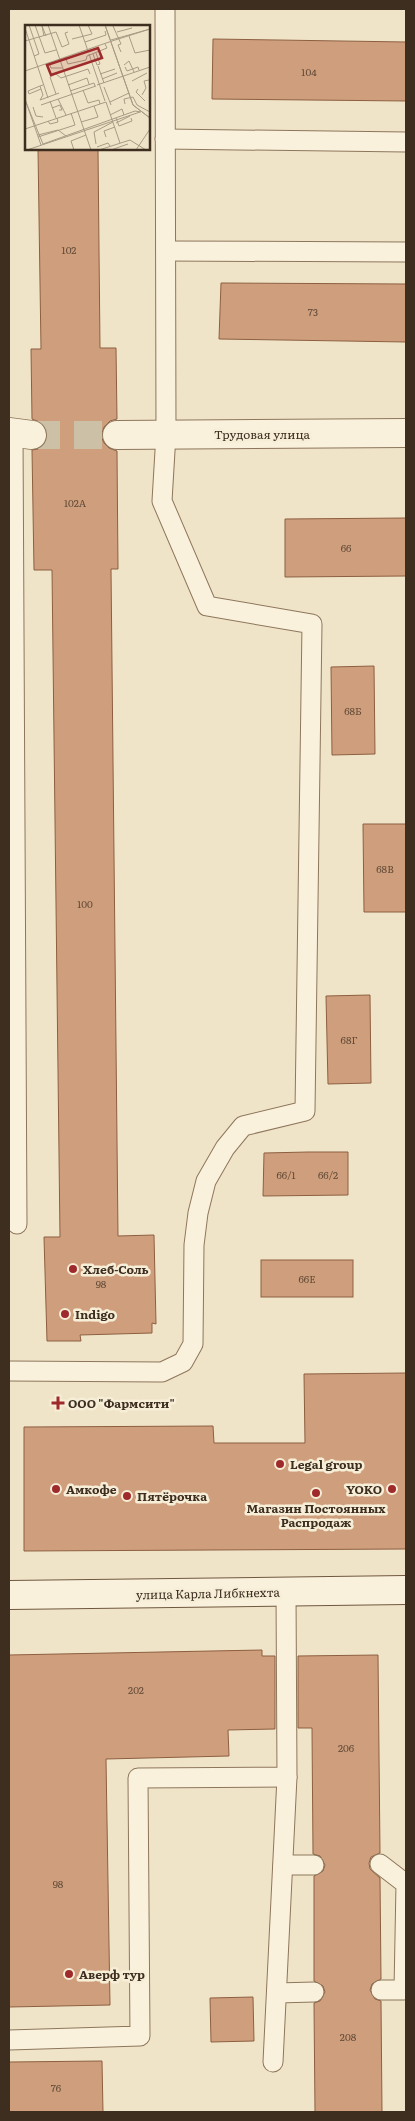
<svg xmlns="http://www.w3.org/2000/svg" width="415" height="2121" font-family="Literata,serif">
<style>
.building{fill:#cf9f7d;stroke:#8d5f41}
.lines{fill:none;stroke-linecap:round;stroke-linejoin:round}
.street-tunnel{stroke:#ccc0a6;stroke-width:28;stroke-dasharray:28 14;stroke-linecap:butt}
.lane-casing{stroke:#8d765c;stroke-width:21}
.street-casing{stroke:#8d765c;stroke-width:30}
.secondary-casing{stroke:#6f573f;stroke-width:30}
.lane{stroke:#faf1dc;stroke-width:19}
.street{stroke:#faf1dc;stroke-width:28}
.secondary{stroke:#faf1dc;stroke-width:28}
.poi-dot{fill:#9e2a2b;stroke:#f7eed8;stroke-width:2}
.labels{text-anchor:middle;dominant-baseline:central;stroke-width:5;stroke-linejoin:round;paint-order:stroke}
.number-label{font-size:10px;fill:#624a37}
.street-label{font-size:12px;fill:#3d2e20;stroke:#f7eed8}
.poi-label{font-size:12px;font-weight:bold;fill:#3d2e20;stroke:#f7eed8;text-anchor:start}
.inset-road{fill:none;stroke:#a89b85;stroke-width:1}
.view{fill:#9e2a2b;fill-opacity:0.15;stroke:#9e2a2b;stroke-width:2.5}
.inset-edge{fill:none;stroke:#3d2e20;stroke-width:2.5}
</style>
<rect width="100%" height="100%" fill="#f0e4c8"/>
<g class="building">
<polygon points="213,39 406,42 406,101 212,99"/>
<polygon points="38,149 98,149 100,348 116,348 117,419 110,421 104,427 101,436 104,443 109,448 117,451 118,569 111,569 118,1236 154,1235 156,1324 152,1323 152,1333 80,1335 81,1341 47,1341 44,1237 60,1237 52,570 34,570 32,450 38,449 44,445 47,437 46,429 42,423 32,419 31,349 41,349"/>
<polygon points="221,283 406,284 406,342 219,339"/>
<polygon points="406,518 406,576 285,577 285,519"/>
<polygon points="374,666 375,754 332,755 331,667"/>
<polygon points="363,824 406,824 406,912 364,912"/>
<polygon points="370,995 371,1083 328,1084 326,996"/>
<polygon points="308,1152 348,1152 348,1195 263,1196 264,1153"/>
<rect x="261" y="1260" width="92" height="37"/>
<polygon points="406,1373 406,1549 24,1551 24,1427 213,1426 214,1443 305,1443 304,1374"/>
<polygon points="262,1650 262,1656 275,1656 275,1729 228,1730 229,1756 106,1759 110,2005 9,2007 9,1655"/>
<polygon points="378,1655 380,1853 371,1857 369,1863 370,1869 380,1878 381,1979 372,1984 370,1990 375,1999 381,2001 382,2112 315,2112 314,2003 320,2001 325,1992 323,1986 314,1981 314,1876 323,1871 325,1865 320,1856 313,1854 312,1728 298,1728 298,1656"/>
<polygon points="253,1997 254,2041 211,2042 210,1998"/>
<polygon points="102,2061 103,2112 9,2112 9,2062"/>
</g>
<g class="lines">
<polyline class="street-tunnel" points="32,435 117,435"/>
<defs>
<g id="lane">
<polyline points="165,139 406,142"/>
<polyline points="166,251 406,252"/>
<polyline points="13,433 17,1224"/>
<polyline points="9,1371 162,1372 183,1362 193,1344 194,1245 198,1213 206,1181 225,1148 243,1126 305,1111 312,624 207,606 162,501 166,434 165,9"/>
<polyline points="380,1864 406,1884 404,1990 381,1990"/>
<polyline points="283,1865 314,1865"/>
<polyline points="277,1993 314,1992"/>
<polyline points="9,2040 140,2036 138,1778 287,1777 286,1592"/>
<polyline points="273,2062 287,1777"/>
</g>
<g id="street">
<polyline points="9,432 32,435"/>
<polyline points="117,435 406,433"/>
</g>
<polyline id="secondary" points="9,1595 406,1590"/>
</defs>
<use href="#lane" class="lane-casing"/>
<use href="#street" class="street-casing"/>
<use href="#secondary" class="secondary-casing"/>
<use href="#lane" class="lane"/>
<use href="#street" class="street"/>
<use href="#secondary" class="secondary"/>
</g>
<g class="poi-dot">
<circle cx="73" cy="1269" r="5"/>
<circle cx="65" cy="1314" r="5"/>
<path d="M55.5 1395.5h5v5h5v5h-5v5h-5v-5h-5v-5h5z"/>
<circle cx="280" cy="1464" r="5"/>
<circle cx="56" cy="1489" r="5"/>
<circle cx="392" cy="1489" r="5"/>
<circle cx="316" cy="1493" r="5"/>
<circle cx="127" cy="1496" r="5"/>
<circle cx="69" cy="1974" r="5"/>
</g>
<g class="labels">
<g class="number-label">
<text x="309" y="71">104</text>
<text x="69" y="249">102</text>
<text x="313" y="311">73</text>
<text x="75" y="502">102А</text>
<text x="346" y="547">66</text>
<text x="353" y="710">68Б</text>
<text x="385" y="868">68В</text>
<text x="85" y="903">100</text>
<text x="349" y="1039">68Г</text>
<text x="286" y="1174">66/1</text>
<text x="328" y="1174">66/2</text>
<text x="307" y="1278">66Е</text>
<text x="101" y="1283">98</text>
<text x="136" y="1689">202</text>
<text x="346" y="1747">206</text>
<text x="58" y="1883">98</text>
<text x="348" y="2036">208</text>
<text x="56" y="2087">76</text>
</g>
<g class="street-label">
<text x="262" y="434">Трудовая улица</text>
<text transform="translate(208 1593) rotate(-1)">улица Карла Либкнехта</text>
</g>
<g class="poi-label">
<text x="83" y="1269">Хлеб-Соль</text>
<text x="75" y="1314">Indigo</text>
<text x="68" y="1403">ООО "Фармсити"</text>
<text x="290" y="1464">Legal group</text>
<text x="66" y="1489">Амкофе</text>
<text x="382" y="1489" text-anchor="end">YOKO</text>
<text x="137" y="1496">Пятёрочка</text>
<text x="316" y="1508" text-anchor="middle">Магазин Постоянных<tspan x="316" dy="14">Распродаж</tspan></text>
<text x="79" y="1974">Аверф тур</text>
</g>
</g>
<g transform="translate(25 25)">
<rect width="125" height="125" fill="#f0e4c8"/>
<path class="inset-road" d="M 4,0 L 14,29 L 9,31M 10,0 L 20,28 L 31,25M 23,0 L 66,125M 54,0 L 63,26M 80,0 L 108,80 L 125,93M 80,0 L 108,80 L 125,93M 88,1 L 96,19 L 93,20 L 96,27M 0,3 L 23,73M 92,7 L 107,3M 19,11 L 17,1 L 21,11M 104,11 L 110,28 L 125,25M 47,14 L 67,9 L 63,0M 86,15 L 125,4M 0,16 L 31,7 L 37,22 L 44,19 L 40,8 L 43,7M 87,16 L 125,4M 60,17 L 81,10 L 80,6M 64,29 L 80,76M 68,29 L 72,40 L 75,39 L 71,28M 40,32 L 43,39 L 61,35 L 62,31 L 82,23 L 80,19M 24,38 L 26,43 L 37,43M 99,40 L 104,36 L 109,47M 73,41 L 79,58M 100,42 L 102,46 L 113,42 L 114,45M 0,46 L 87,16M 75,49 L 90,44M 77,54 L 92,48M 107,56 L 122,48M 43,60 L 62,53 L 64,59M 72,60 L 125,42M 15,61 L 16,64 L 4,69 L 3,66 L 15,61 L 18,60M 79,62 L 86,80M 16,64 L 18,70 L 15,75 L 34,68M 113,64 L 111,67 L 120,76M 58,65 L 63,78 L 74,75 L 75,79M 45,66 L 69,58 L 70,61M 31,69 L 25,52 L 31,49 L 36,53 L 63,44 L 65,49M 117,70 L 121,63 L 119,56 L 124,55M 0,74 L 16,120M 33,74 L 41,90M 0,75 L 18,119 L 110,86 L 116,87M 25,76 L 31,93M 85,77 L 104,68M 100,79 L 99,74 L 108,72 L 112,80 L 125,87M 16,80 L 71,61M 8,82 L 11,91 L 18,92M 27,83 L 35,80 L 37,85 L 34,85M 85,90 L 97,84 L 99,90M 91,93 L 94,101 L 107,96 L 106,93M 23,96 L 25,99 L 33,97 L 32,93M 56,97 L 73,92 L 69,81M 91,98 L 105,91M 0,104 L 81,77 L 95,118M 13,110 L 33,105 L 41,111M 13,112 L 50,100 L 46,88M 81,112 L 79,106 L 90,102M 71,119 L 69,107 L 88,97M 72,122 L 83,118 L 85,121M 2,125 L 115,87M 49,125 L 46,116 L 61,110M 74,125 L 105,115 L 121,125M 86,125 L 103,119M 111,125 L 125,104"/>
<path class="view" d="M 73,23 L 77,33 L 26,50 L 22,40 Z"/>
<rect width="125" height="125" class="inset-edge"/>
</g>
<rect width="415" height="2121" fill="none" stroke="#3d2e20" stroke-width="20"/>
</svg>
